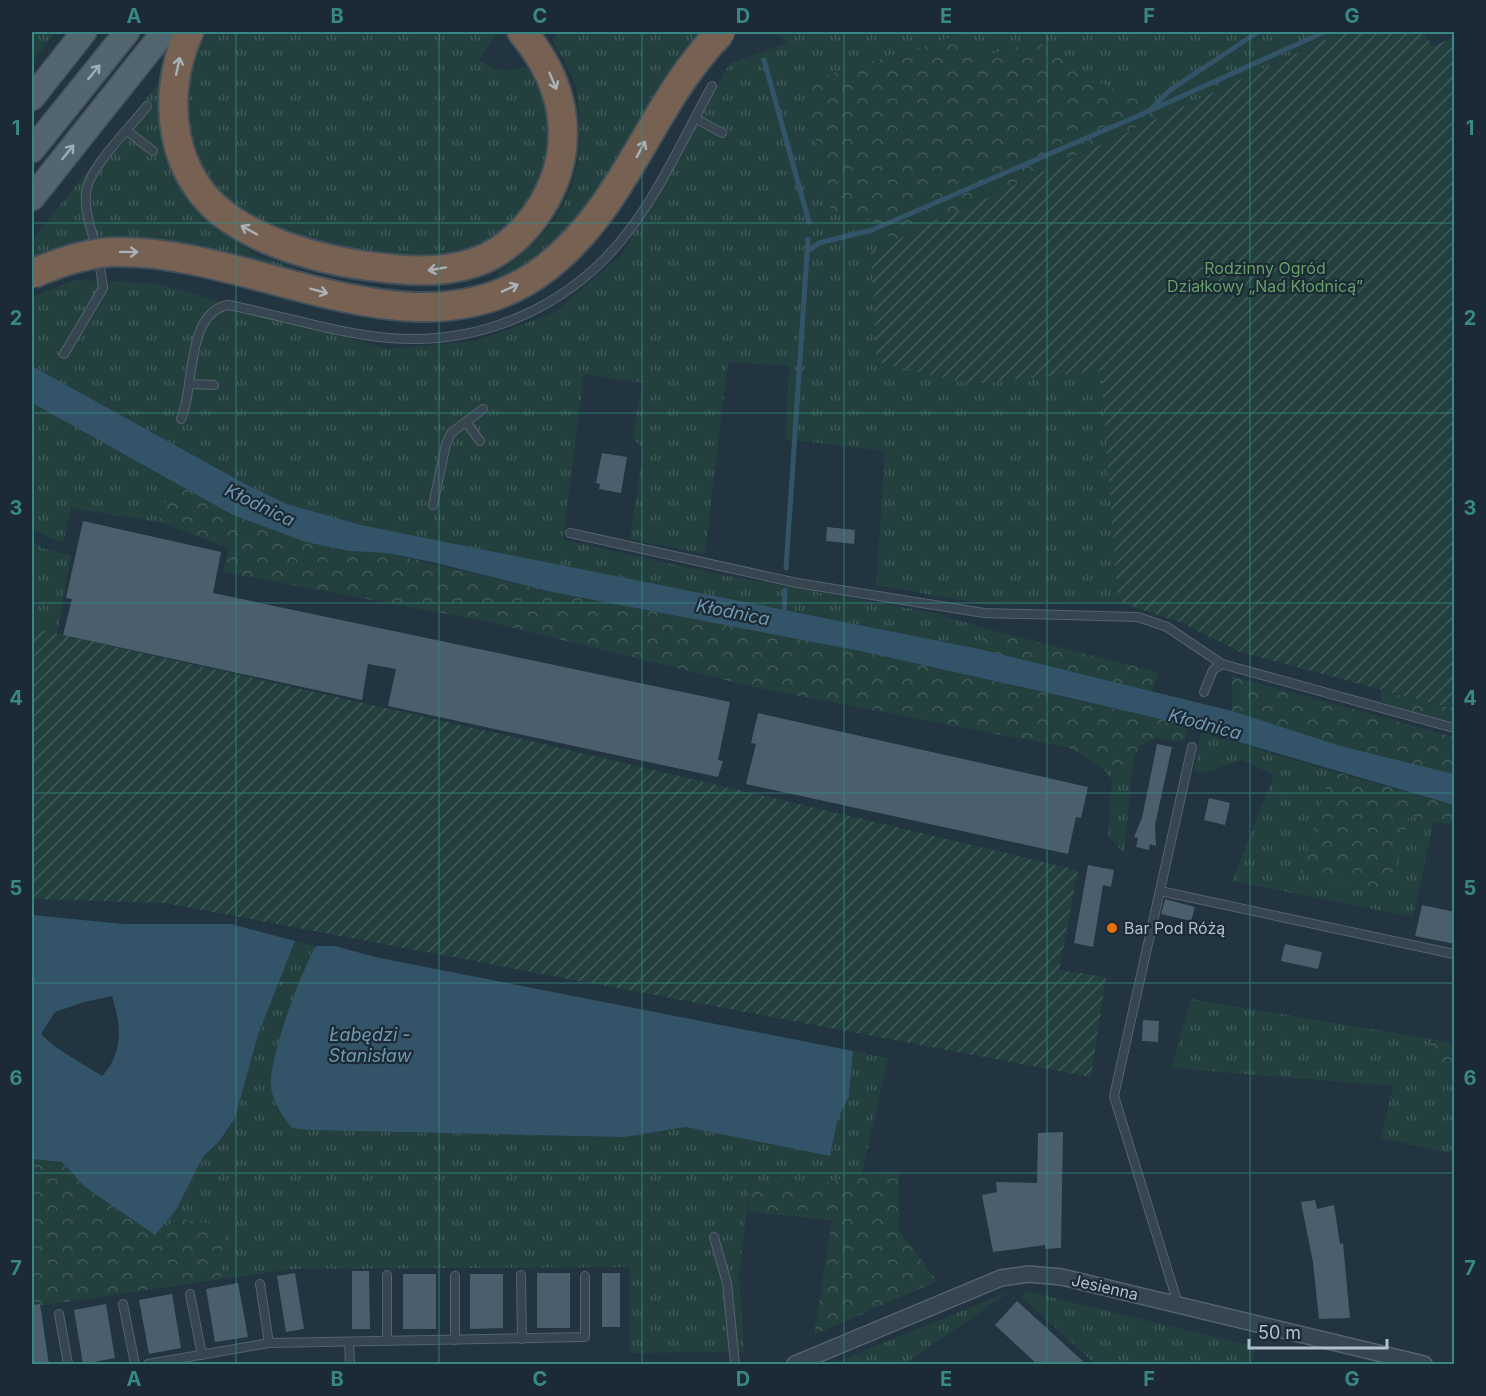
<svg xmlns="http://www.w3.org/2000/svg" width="1486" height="1396" font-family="Inter,sans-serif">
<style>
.grass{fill:url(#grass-tufts)}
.forest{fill:url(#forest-crowns)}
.garden{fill:url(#garden-furrows)}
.water{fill:#335468;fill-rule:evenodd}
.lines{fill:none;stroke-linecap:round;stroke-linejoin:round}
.stream{stroke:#335468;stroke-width:5}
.building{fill:#4a5e6b}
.lane-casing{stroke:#54636d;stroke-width:10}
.street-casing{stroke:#54636d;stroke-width:18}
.primary-casing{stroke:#42515b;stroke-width:27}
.highway-casing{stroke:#41505a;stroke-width:32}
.lane{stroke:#36454f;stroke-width:8}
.street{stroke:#36454f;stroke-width:15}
.primary{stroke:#53656f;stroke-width:24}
.highway{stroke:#766152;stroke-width:28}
.highway-bridge-casing{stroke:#41505a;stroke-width:32;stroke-linecap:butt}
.highway-bridge{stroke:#766152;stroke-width:28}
.oneway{stroke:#a8b2b8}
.oneway2{stroke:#9eaeb8}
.grid{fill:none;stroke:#388885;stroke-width:1.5;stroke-opacity:0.55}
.food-dot{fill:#e8710a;stroke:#1b2a34;stroke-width:2}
.labels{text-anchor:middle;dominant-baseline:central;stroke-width:4.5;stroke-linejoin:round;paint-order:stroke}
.park-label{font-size:16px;fill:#669e68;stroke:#1b2a34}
.poi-label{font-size:16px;fill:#b1c0ca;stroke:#1b2a34;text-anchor:start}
.street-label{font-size:16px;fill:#b1c0ca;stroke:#1b2a34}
.water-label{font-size:18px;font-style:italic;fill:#6f98b1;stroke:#1b2a34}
.neatline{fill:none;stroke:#388885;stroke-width:2}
.grid-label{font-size:20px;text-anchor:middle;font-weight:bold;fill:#388885}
</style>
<defs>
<pattern id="grass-tufts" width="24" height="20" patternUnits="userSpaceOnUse" patternTransform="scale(1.5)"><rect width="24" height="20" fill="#23403e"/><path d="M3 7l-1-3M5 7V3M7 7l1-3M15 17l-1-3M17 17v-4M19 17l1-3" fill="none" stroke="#415a59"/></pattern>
<pattern id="forest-crowns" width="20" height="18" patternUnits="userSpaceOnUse" patternTransform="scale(1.5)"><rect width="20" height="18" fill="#23403e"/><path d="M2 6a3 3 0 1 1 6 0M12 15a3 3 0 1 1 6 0" fill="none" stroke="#415a59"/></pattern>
<pattern id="garden-furrows" width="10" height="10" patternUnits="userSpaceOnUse" patternTransform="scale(1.5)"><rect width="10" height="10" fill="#23403e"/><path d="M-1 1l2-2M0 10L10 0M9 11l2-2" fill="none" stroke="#415a59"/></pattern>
</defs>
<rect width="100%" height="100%" fill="#213440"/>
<g class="grass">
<polygon points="32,32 56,32 32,62"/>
<path d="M 208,32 L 497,32 L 479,60 C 499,74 511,73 533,64 L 556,126 L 540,193 L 492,244 L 429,264 L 321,245 L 267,228 L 241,212 L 215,188 L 202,165 L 193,140 L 189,112 L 190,81 L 199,48 Z"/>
<path d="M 558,32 L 701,32 L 665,82 L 595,203 L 537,263 L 501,280 L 497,274 C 555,232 585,190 579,115 C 578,106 578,96 576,87 C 572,72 560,56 553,41 Z"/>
<polygon points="773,32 1295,32 1297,35 1304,32 1342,32 1165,114 1091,78 1036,41 979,58 962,34 804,82 867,218 894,241 871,252 972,384 1102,371 1118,602 988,605 876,585 885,451 785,439 789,366 728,362 705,554 630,539 643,448 632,438 643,383 584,374 563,540 727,576 935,613 987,629 979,649 361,525 287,504 247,485 32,366 32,297 75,280 155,283 387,349 476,341 554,313 622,254 730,63 788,43"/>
<polygon points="165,75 189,197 218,230 256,255 295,268 292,274 66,246 32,259 32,240"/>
<polygon points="32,403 174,482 158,522 71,508 63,543 32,530"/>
<polygon points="32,541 42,548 71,556 57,635 32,628"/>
<polygon points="1201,732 1331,771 1301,873 1409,816 1434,821 1413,917 1232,881 1274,775 1242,760 1203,773 1194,771"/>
<polygon points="1133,763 1124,853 1108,836 1112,780 1103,768"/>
<polygon points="295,941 316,946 308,960 277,1108 292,1128 310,1130 624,1137 686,1127 830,1156 838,1118 849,1097 853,1051 888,1058 862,1173 823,1184 750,1182 739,1275 744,1352 629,1353 630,1267 293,1269 221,1279 225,1226 155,1234 176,1210 203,1157 220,1140 235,1118 258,1035"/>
<polygon points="1191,999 1432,1039 1429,1058 1454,1072 1454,1154 1381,1138 1393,1086 1171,1068"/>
<polygon points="1011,1291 904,1364 833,1364 844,1359"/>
<polygon points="1026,1291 1256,1347 1251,1364 1095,1364 1021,1296"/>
</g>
<g class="forest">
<polygon points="962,34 979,58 1036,41 1091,78 1165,114 894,241 867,218 831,211 804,82"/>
<polygon points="174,482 233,515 350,551 387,553 552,592 860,651 1156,718 1189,728 1184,742 1155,738 1139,746 1133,763 1103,768 1070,748 758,688 484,621 223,572 229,548 158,522"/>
<polygon points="987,629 1158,672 1152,693 979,649"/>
<polygon points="1232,676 1454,737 1454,774 1341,746 1232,711"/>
<polygon points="1381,690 1454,709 1454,723 1381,702"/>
<polygon points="1331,771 1454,805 1454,825 1409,816 1390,890 1300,873"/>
<polygon points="1432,1039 1454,1044 1454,1072 1428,1058"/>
<polygon points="32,1159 62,1162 85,1187 155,1234 178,1219 226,1226 221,1279 32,1307"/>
<polygon points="899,1172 899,1231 937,1281 814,1335 832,1220 748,1212 750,1182 823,1184 862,1173"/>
</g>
<g class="garden">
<polygon points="1342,32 1424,32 1432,47 1454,37 1454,709 1240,652 1180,622 1118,602 1101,371 972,384 877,362 871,252"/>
<polygon points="32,628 518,738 1078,870 1059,970 1106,977 1091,1077 165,903 32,899"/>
</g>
<g class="water">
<polygon points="32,366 247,485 287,504 361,525 979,649 1232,711 1341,746 1454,774 1454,805 1156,718 1066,697 860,651 552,592 432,562 387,553 350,551 306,542 233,515 32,403"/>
<path d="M 32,915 L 123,924 L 231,924 L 295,941 L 258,1035 L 235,1118 L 220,1140 L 203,1157 L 176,1210 L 155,1235 L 85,1187 L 62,1162 L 32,1159 ZM 112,996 C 121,1024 124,1053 102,1076 C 80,1062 59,1052 41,1034 L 55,1012 L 84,1002 Z"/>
<path d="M 316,946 L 335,946 L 375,957 L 853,1051 L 849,1097 L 838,1118 L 830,1156 L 686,1127 L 624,1137 L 310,1130 L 292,1128 C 281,1114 269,1097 271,1078 C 274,1046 300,974 316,946 Z"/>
</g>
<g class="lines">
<g class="stream">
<polyline points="764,60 809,222"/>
<polyline points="1150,110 1170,90 1258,32"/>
<polyline points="807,252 819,243 872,230 1147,112 1324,32"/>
<polyline points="786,568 808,239"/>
<polyline points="784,615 785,590"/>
</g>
</g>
<g class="building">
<polygon points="602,453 627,457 621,493 599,489 600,484 596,483"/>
<polygon points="83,521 221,552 213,593 730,702 718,760 723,761 718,777 388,706 396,669 368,664 362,700 63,635 72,599 66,598"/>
<polygon points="827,527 855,530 854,544 826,541"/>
<polygon points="758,713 1088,787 1081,818 1076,817 1068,854 746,784 756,744 751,743"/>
<polygon points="1157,744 1172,747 1155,825 1156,846 1150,844 1149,850 1136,847 1138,838 1134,837 1142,818"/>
<polygon points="1209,798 1230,803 1225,825 1204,820"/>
<polygon points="1088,865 1114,870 1111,887 1103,885 1093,947 1074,943"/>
<polygon points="1165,899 1195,907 1191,921 1161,914"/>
<polygon points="1422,905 1455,912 1455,944 1415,936"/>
<polygon points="1285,944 1322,952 1318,969 1281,961"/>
<polygon points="1143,1020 1159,1021 1158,1042 1142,1041"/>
<polygon points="1063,1132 1061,1248 1045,1249 1045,1245 993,1252 982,1195 997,1192 996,1182 1037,1183 1038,1133"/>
<polygon points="1315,1200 1317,1209 1334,1205 1340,1244 1343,1243 1350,1318 1319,1319 1313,1262 1301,1202"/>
<polygon points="352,1271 369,1271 370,1329 352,1329"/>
<polygon points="295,1273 304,1329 286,1332 277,1276"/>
<rect x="537" y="1273" width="33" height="55"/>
<rect x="602" y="1273" width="18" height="54"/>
<rect x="403" y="1274" width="33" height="55"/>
<polygon points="470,1274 503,1274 503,1328 470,1329"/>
<polygon points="238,1283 248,1337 215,1342 206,1289"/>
<polygon points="172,1294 181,1348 149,1354 139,1300"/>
<polygon points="1017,1301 1087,1365 1038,1365 995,1325"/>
<polygon points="40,1304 49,1365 32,1365 32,1305"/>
<polygon points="106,1304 115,1358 83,1364 74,1310"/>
</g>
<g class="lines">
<defs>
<g id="lane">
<polyline points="695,118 722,133"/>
<polyline points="127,131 153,151"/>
<path d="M 96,248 C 92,231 84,211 86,193 C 88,168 131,127 147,106"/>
<polyline points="64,354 103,288 99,260"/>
<polyline points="189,384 214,385"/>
<path d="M 181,419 C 195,389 185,313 228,305 C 281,315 334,333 389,338 C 484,346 574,305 631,228 C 663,185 686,133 712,86"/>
<polyline points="466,422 480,441"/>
<polyline points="433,505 446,444 451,433 483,409"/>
<polyline points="570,533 797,583 984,613 1138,617 1167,627 1222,664 1454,728"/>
<polyline points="1204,692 1213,670 1222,664"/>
<polyline points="1160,891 1454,954"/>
<polyline points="714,1237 727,1283 735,1364"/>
<polyline points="387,1275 387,1341"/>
<polyline points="521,1275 522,1339"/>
<polyline points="260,1284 269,1343"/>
<polyline points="190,1294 202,1355"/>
<polyline points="123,1304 135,1364"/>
<polyline points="1178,1304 1114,1096 1192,747"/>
<polyline points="59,1314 68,1364"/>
<polyline points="455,1340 455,1276"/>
<polyline points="349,1342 350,1364"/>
<polyline points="148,1364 269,1343 585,1337 585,1276"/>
</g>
<polyline id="street" points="795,1364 1001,1278 1028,1274 1062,1277 1424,1364"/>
<g id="primary">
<polyline points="32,98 84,32"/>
<polyline points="32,150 127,32"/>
<polyline points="32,198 164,32"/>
</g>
<path id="highway" d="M 189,32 C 160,96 169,180 233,221 C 272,246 316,258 361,265 C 397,270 437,275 473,263 C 517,249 550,205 560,161 C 570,113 553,68 522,32"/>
</defs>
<use href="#lane" class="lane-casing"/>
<use href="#street" class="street-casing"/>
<use href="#primary" class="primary-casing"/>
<use href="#highway" class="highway-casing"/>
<use href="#lane" class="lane"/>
<use href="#street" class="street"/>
<use href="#primary" class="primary"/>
<use href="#highway" class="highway"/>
<defs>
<path id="highway-bridge" d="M 32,274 C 57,263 86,253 114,252 C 253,248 420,367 547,267 C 628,203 651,102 721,32"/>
</defs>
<use href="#highway-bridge" class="highway-bridge-casing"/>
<use href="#highway-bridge" class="highway-bridge"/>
</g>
<defs><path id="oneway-shaft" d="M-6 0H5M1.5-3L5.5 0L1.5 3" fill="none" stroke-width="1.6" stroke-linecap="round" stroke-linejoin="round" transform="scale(1.5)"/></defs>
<g class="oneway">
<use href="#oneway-shaft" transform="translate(178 66) rotate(-78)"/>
<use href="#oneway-shaft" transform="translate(553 81) rotate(67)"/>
<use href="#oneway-shaft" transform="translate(641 149) rotate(-62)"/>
<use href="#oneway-shaft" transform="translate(249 230) rotate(-151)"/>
<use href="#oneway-shaft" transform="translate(129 252) rotate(1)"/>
<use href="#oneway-shaft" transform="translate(437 269) rotate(170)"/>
<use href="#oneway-shaft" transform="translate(510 288) rotate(-24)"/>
<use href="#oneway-shaft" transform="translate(319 291) rotate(15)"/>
</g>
<g class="oneway2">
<use href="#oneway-shaft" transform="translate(94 72) rotate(-51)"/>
<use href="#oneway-shaft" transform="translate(68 152) rotate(-51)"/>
</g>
<path class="grid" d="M 236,32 L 236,1364M 439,32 L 439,1364M 642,32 L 642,1364M 844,32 L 844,1364M 1047,32 L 1047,1364M 1250,32 L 1250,1364M 32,223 L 1454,223M 32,413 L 1454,413M 32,603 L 1454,603M 32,793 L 1454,793M 32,983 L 1454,983M 32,1173 L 1454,1173"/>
<circle class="food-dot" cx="1112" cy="928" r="6"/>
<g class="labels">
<g class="park-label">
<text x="1265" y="268">Rodzinny Ogród<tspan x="1265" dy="18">Działkowy „Nad Kłodnicą”</tspan></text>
</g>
<g class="poi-label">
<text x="1124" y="928">Bar Pod Różą</text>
</g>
<g class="street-label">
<text transform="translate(1105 1287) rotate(13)">Jesienna</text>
</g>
<g class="water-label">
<text transform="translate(260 505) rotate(26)">Kłodnica</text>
<text transform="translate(733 612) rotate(11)">Kłodnica</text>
<text transform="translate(1205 724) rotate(15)">Kłodnica</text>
<text x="370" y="1034">Łabędzi -<tspan x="370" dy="21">Stanisław</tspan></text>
</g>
</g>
<rect width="1486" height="1396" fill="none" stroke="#1b2a34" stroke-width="66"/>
<path d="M1249 1339v9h138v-9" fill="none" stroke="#b1c0ca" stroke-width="3"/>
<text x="1258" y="1339" font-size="18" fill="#b1c0ca" stroke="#1b2a34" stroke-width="4.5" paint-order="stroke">50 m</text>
<rect x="33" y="33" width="1420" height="1330" class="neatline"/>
<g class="grid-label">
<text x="134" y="23">A</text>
<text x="337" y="23">B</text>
<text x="540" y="23">C</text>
<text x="743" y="23">D</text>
<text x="946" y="23">E</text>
<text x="1149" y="23">F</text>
<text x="1352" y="23">G</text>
<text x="16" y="135">1</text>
<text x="1470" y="135">1</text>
<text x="16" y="325">2</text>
<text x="1470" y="325">2</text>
<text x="16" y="515">3</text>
<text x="1470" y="515">3</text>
<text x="16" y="705">4</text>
<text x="1470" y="705">4</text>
<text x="16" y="895">5</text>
<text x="1470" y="895">5</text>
<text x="16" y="1085">6</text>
<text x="1470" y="1085">6</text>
<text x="16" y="1275">7</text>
<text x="1470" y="1275">7</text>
<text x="134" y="1386">A</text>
<text x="337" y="1386">B</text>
<text x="540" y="1386">C</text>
<text x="743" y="1386">D</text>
<text x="946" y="1386">E</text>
<text x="1149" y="1386">F</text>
<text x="1352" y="1386">G</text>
</g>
</svg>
